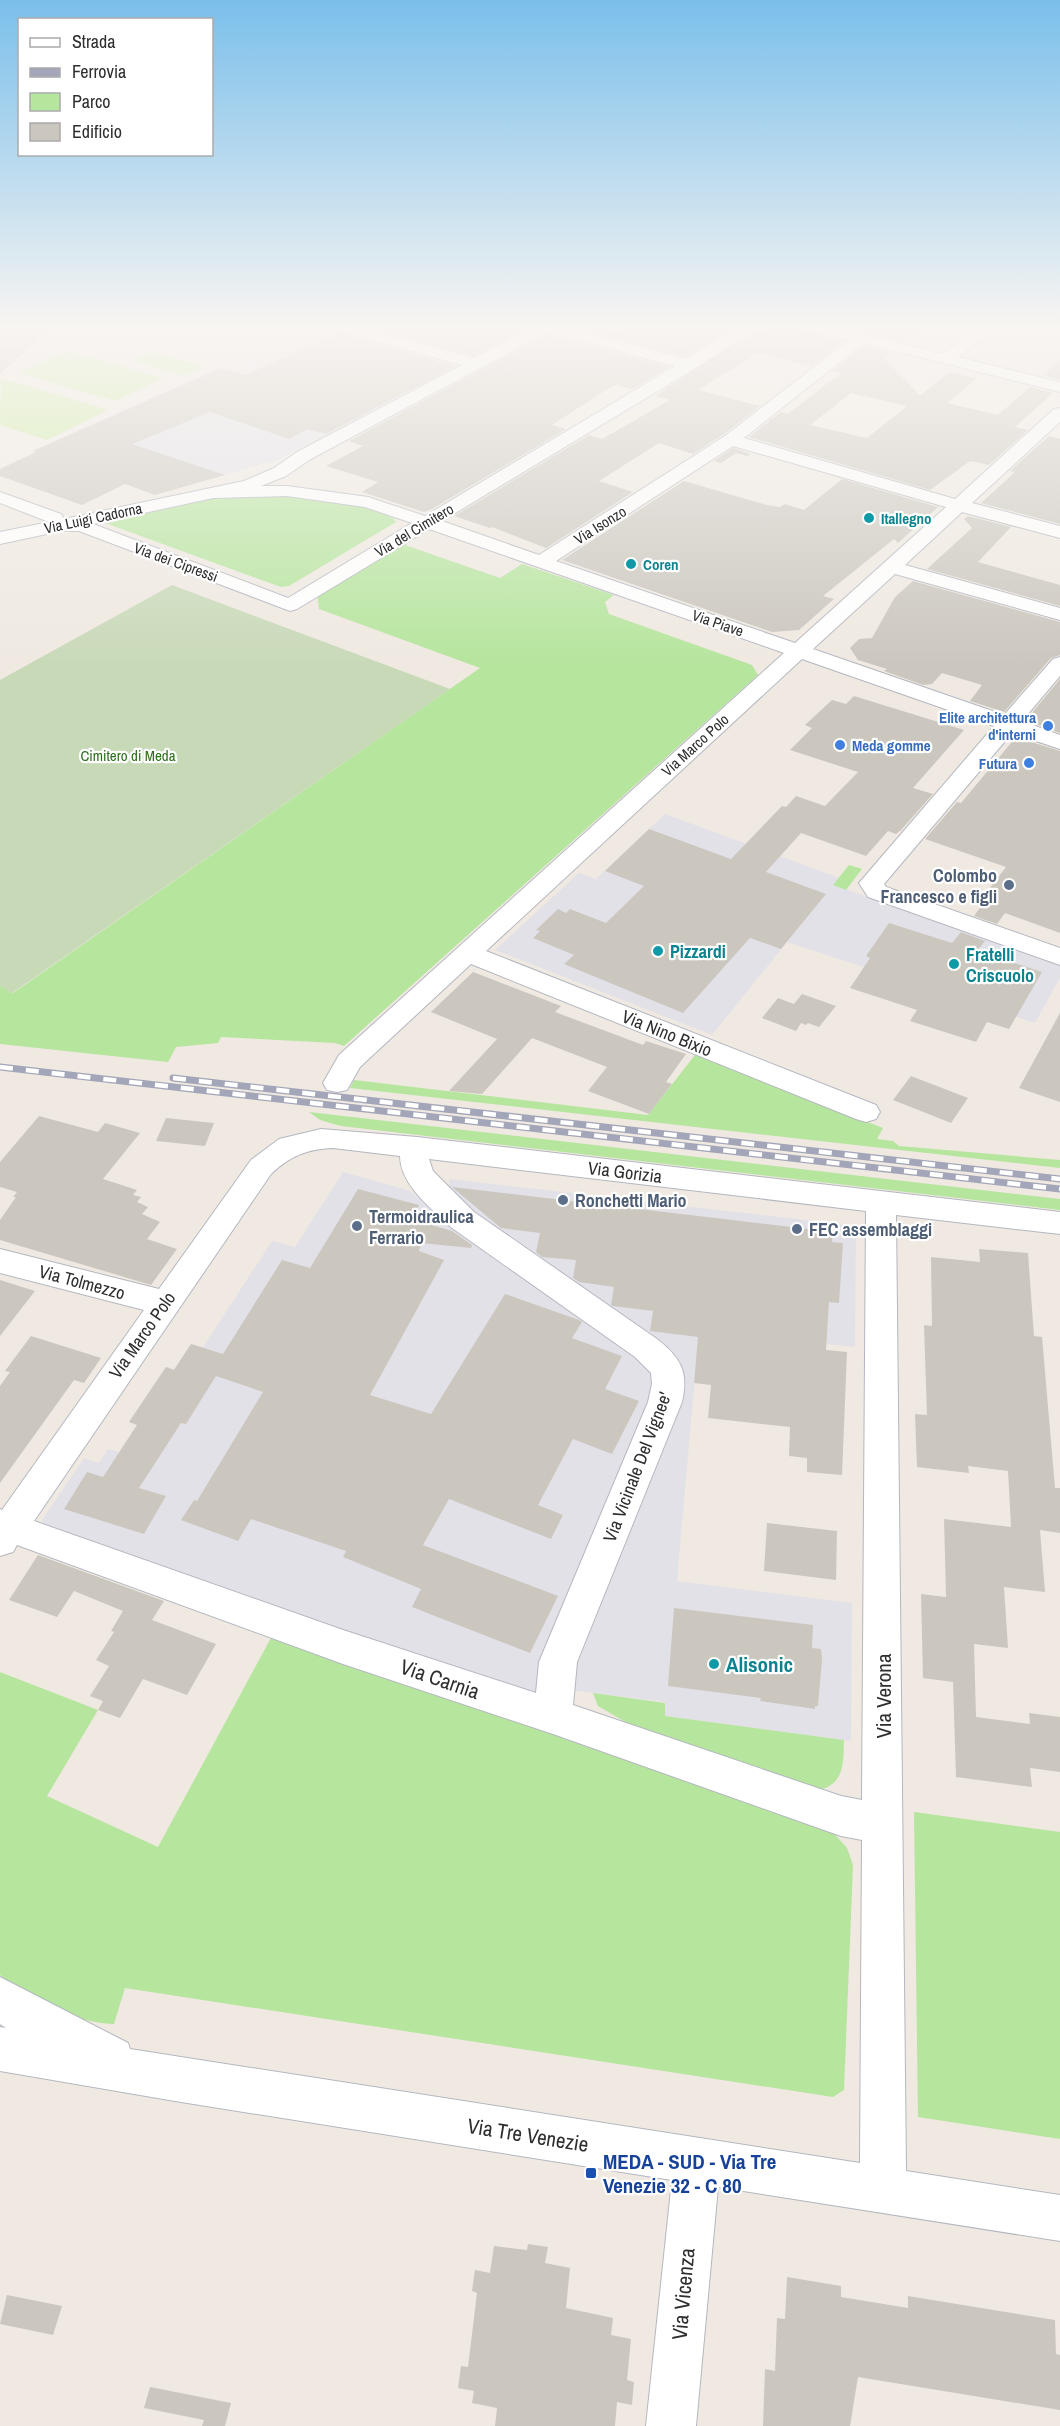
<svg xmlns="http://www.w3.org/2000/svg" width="1060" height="2426" font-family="'Archivo Narrow',sans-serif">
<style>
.industrial{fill:#e3e1e8}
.green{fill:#b6e59e}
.cemetery{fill:#c8d9b8}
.pitch{fill:#c9ec9a}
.building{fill:#cbc7bf;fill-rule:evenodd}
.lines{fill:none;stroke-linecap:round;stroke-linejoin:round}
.minor-casing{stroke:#b4b7c1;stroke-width:2}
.minor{fill:#fff;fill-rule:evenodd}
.rail-casing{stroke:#a3a6b8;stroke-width:7}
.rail{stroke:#fff;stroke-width:4.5;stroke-dasharray:13;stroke-linecap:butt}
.culture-dot{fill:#0f9aa8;stroke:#fff;stroke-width:2}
.shop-dot{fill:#3f7fe0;stroke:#fff;stroke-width:2}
.service-dot{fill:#5c6f8a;stroke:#fff;stroke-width:2}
.transit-dot{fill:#1a4fb4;stroke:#fff;stroke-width:2}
.labels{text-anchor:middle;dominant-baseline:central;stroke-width:4.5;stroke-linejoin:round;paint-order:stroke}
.far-street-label{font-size:15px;fill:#2e2e2e;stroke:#fff}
.far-culture-label{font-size:15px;font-weight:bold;fill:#0d838f;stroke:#fff;text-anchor:start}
.far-shop-label{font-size:15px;font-weight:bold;fill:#366cbe;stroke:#fff;text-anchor:end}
.far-park-label{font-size:15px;fill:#2c6e1b;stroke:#fff}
.service-label{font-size:18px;font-weight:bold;fill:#4e5e75;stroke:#fff;text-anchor:start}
.culture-label{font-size:18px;font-weight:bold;fill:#0d838f;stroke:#fff;text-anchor:start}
.street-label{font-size:18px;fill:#2e2e2e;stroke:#fff}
.near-culture-label{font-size:21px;font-weight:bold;fill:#0d838f;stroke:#fff;text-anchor:start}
.near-street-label{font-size:21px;fill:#2e2e2e;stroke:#fff}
.near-transit-label{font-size:21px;font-weight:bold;fill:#164399;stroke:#fff;text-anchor:start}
</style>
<rect width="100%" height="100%" fill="#efe9e1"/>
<g class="industrial">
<polygon points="310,325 319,325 456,367 275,461 152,493 33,451"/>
<polygon points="665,814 840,878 834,885 1060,965 1060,978 1035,1023 787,942 712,1035 495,950 579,873 596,879"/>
<polygon points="343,1172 410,1191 424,1202 447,1193 450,1179 856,1226 855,1347 699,1330 677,1581 852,1603 851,1741 664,1716 665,1702 545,1687 534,1691 531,1700 44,1526 42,1520 84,1458 99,1463 108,1449 119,1452 137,1425 129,1422 166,1367 174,1369 191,1344 203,1347 272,1241 295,1247"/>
</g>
<g class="green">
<path d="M 277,494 C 298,496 388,505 396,522 L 289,586 L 281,587 L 105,523 L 113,521 L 112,518 L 217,496 Z"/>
<polygon points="427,531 405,545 500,578 522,564 614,595 605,602 609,614 752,665 758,675 344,1046 335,1043 221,1037 218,1043 176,1047 168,1062 0,1044 0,986 13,993 480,668 319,609 317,594 417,532"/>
<polygon points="849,865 862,869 846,890 833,885"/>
<polygon points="695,1055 883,1128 877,1139 893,1141 899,1146 1060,1160 1060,1168 350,1088 354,1080 648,1115"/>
<polygon points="309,1112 1060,1199 1060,1210 341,1126 320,1120"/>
<path d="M 272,1636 L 393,1681 L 471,1704 L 829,1828 L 847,1848 L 853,1865 L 844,2090 L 833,2097 L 125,1988 L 114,2024 C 71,2022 34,2001 0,1975 L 0,1672 L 98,1710 L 47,1796 L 158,1847 Z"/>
<path d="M 593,1693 L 665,1703 L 665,1716 L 844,1740 C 843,1766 845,1784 816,1791 L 651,1737 L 598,1706 Z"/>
<polygon points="914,1812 1060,1832 1060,2139 918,2117"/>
</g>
<polygon class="cemetery" points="172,585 450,689 12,993 0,986 0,680"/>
<g class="pitch">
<polygon points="68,351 163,378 115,401 19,373"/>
<polygon points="154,351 204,367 184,376 133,360"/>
<polygon points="1,378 108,410 47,440 0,425"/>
</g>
<g class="building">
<polygon points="0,325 54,325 0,374"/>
<polygon points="369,325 528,325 528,326 474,356 368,327"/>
<polygon points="565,325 587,325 613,331 624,325 738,325 686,357"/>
<polygon points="764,325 798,325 802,330 844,341 811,366 757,353 698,390 760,406 724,434 693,454 659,443 599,481 633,492 546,548 492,527 490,528 454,516 589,435 602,439 670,400 655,396"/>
<polygon points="837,325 897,325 921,331 905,342"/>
<polygon points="340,333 456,366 326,434 308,429 289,439 210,412 132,444 225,475 155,495 125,484 82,505 0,476 0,469 36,452 33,451 221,368 245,375"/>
<polygon points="547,334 669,367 632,389 616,385 606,390 552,425 566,429 432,509 424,512 362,492 378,482 326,466 363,446 349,441"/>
<path d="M 865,345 L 890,352 L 883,357 L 920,396 L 949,372 L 977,378 L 947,403 L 998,415 L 1030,387 L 1053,393 L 1015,427 L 1028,430 L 989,465 L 970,461 L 930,490 L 749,437 L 781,412 L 788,414 L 841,373 L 832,371 ZM 851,393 L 907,406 L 867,438 L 810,425 Z"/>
<polygon points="1060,360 1060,380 1043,375"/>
<polygon points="1049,436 1060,439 1060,524 981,503 1015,472 1010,471"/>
<polygon points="733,448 751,454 747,456 736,453 721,463 714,461"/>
<polygon points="842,479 938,507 898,543 894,539 823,596 834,599 799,630 772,632 562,560 684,481 767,505 780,507 785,504 804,510"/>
<polygon points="968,516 1011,527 978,562 1060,585 1060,606 927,569 972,528 964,519"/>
<polygon points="913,581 1060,622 1060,655 1051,658 1004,712 970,701 982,685 942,673 932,684 923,685 884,671 887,669 858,660 850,648 859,639 872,638 895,597"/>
<polygon points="1060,679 1060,733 1026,720"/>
<polygon points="854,696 964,730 913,788 933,794 901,830 896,834 888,831 866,856 801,833 766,872 826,894 781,949 750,938 683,1013 564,964 574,955 533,938 540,931 536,930 558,909 566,913 570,909 606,923 644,886 605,871 649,829 731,859 782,806 786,807 796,796 825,806 858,772 790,750 812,728 805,725 832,700 846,704"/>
<polygon points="1016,737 1060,751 1060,933 1005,913 997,924 974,916 982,905 978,903 1006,867 925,839 957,802 961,803"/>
<polygon points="889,923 952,943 961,932 985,941 977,951 1042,972 1009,1029 987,1022 976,1042 910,1021 917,1010 850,988 870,958 866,956"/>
<polygon points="473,972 561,1006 555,1012 643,1045 646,1041 686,1054 666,1082 672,1084 649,1114 588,1091 607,1067 532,1038 482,1094 449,1091 497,1039 431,1012"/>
<polygon points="802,994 836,1006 819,1027 808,1023 806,1025 801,1023 796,1031 762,1018 778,998 794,1004"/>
<polygon points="1060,1013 1060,1102 1019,1088"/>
<polygon points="911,1076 968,1098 951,1123 893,1100"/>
<polygon points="39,1116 98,1132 105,1123 140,1133 103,1179 137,1190 133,1195 141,1197 137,1202 148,1207 142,1214 160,1222 147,1239 177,1249 151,1285 0,1240 0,1220 16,1197 13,1197 17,1192 0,1187 0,1162"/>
<polygon points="166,1118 214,1123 205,1146 156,1141"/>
<polygon points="452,1187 833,1232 832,1242 843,1243 839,1303 829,1302 826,1350 847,1352 842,1475 807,1472 807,1458 789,1456 790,1427 708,1418 711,1385 694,1383 698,1337 650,1331 653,1311 613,1306 611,1305 614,1287 579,1282 573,1278 576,1260 542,1257 536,1252 540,1233 501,1228"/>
<polygon points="358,1189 419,1205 411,1219 452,1231 472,1245 471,1248 421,1243 419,1251 444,1260 370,1395 431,1414 505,1294 579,1320 582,1322 572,1338 622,1356 605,1389 639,1401 612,1454 573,1439 538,1505 563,1515 551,1539 449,1499 423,1545 558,1596 530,1653 412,1607 421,1589 343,1557 346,1551 251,1519 238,1541 181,1520 194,1500 197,1501 263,1392 216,1376 186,1424 181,1423 139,1488 166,1496 144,1534 64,1509 87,1472 103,1477 137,1425 129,1422 166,1367 174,1370 191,1344 223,1354 282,1260 310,1268"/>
<polygon points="979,1249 1028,1253 1034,1336 1042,1337 1055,1488 1060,1488 1060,1533 1040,1530 1045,1592 1004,1587 1008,1648 974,1644 976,1717 1030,1724 1029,1713 1060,1717 1060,1772 1030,1768 1032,1787 956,1777 953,1682 923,1678 921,1594 946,1597 944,1519 1011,1527 1008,1471 968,1466 969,1473 917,1467 915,1414 927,1415 924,1325 932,1326 931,1257 980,1262"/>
<polygon points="0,1280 35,1291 0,1336"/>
<polygon points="31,1336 101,1358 84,1383 74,1380 0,1483 0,1386 10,1372 5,1371"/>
<polygon points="767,1523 837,1531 836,1580 764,1571"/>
<polygon points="38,1555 164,1601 152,1620 216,1644 187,1695 143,1679 120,1718 98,1710 103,1701 90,1696 109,1666 96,1660 114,1632 111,1631 123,1611 74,1591 57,1617 9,1600"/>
<polygon points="674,1608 813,1625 812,1648 821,1649 822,1660 818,1706 815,1706 815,1709 760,1701 761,1698 668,1686"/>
<polygon points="528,2244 548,2247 545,2263 570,2268 566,2308 613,2318 611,2335 631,2339 627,2380 634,2382 632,2405 617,2402 615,2426 495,2426 497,2408 472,2403 474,2391 458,2388 461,2366 468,2367 477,2293 472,2291 475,2270 490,2273 494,2246 527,2250"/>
<polygon points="787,2277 841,2286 841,2297 908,2308 908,2296 1055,2320 1056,2354 1060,2355 1060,2410 858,2377 850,2426 763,2426 765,2369 775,2371 777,2318 785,2319"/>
<polygon points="7,2295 62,2306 53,2335 0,2324"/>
<polygon points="150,2387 231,2403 225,2426 202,2426 204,2420 144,2408"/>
</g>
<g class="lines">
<defs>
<g id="minor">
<path d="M 326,325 L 351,325 L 474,358 L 532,327 L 530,325 L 556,325 L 686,359 L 743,325 L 762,325 L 696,368 L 442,521 L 539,555 L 725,436 L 849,340 L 803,328 L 800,325 L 827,325 L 943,354 L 981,325 L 999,325 L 958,357 L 1060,382 L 1060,392 L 864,343 L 744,438 L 955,499 L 1054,409 L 1060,408 L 1060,422 L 972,503 L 1060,526 L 1060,538 L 962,512 L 905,565 L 1060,608 L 1060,620 L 895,574 L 813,649 L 1004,715 L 1053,659 L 1060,657 L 1060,676 L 1022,721 L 1060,735 L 1060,749 L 1012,733 L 884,884 L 886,887 L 1060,948 L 1060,965 L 868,897 L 859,883 L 994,726 L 802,659 L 486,951 L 876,1105 L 880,1112 L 876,1119 L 866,1122 L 856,1119 L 471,964 L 360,1067 L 347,1090 L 337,1092 L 327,1090 L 323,1083 L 339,1055 L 784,653 L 429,529 L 297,609 L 290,611 L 79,531 L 61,531 L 0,544 L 0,532 L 49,522 L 0,503 L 0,492 L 61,514 L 64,519 L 244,481 L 274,468 L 297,452 L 462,365 L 329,328 ZM 547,332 L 675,366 L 425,516 L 368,497 L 287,486 L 261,486 L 286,476 L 309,460 ZM 733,446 L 946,507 L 795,643 L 556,561 ZM 287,496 L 365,507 L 412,523 L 288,598 L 93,524 L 213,498 Z"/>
<path d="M 321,1129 L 417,1137 L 1060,1212 L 1060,1234 L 896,1215 L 906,2171 L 1060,2195 L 1060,2241 L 718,2187 L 696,2426 L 646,2426 L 672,2180 L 175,2101 L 0,2071 L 0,2027 L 6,2028 L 0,2024 L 0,1977 L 128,2043 L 130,2049 L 860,2163 L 862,1840 L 841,1836 L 553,1734 L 343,1664 L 17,1545 L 13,1552 L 0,1556 L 0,1509 L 2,1510 L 144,1310 L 0,1273 L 0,1249 L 159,1289 L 251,1160 L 279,1139 ZM 333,1148 L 400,1156 C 400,1185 432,1209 452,1228 L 635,1357 L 651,1373 L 652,1384 L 648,1402 L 539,1662 L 536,1693 L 343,1630 L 34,1521 L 271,1174 C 290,1156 307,1149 333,1148 ZM 429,1159 L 866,1211 L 862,1800 L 841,1796 L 573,1705 L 577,1662 L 682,1402 C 689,1372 681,1358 657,1339 L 474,1212 L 433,1171 Z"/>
</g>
</defs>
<use href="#minor" class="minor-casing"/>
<use href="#minor" class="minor"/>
<defs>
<g id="rail">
<polyline points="0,1067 1060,1189"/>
<polyline points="173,1078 1060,1179"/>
</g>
</defs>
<use href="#rail" class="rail-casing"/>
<use href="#rail" class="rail"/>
</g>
<linearGradient id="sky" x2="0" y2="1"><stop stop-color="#7abfeb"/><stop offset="0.49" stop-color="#f8f5f2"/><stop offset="1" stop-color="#f8f5f2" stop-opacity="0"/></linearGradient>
<rect width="1060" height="665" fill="url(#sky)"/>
<g class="culture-dot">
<circle cx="869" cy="518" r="6"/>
<circle cx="631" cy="564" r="6"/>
<circle cx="658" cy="951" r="6"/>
<circle cx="954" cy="964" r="6"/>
<circle cx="714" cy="1664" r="6"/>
</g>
<g class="shop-dot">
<circle cx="1048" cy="726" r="6"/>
<circle cx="840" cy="745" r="6"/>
<circle cx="1029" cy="763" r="6"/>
</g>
<g class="service-dot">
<circle cx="1009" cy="885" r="6"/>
<circle cx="563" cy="1200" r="6"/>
<circle cx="357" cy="1226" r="6"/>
<circle cx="797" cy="1229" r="6"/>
</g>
<rect class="transit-dot" x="585" y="2167" width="12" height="12" rx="3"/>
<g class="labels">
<g class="far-street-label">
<text transform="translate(93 518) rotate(-12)">Via Luigi Cadorna</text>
<text transform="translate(600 525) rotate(-32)">Via Isonzo</text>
<text transform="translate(414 530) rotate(-31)">Via del Cimitero</text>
<text transform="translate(176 562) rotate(20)">Via dei Cipressi</text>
<text transform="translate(718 623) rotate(19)">Via Piave</text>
<text transform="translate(695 745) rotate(-42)">Via Marco Polo</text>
</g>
<g class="far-culture-label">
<text x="881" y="518">Itallegno</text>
<text x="643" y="564">Coren</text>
</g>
<g class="far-shop-label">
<text x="1036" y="717">Elite architettura<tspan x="1036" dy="17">d'interni</tspan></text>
<text x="852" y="745" text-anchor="start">Meda gomme</text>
<text x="1017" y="763">Futura</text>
</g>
<g class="far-park-label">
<text x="128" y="755">Cimitero di Meda</text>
</g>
<g class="service-label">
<text x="997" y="875" text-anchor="end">Colombo<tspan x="997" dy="21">Francesco e figli</tspan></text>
<text x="575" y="1200">Ronchetti Mario</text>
<text x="369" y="1216">Termoidraulica<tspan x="369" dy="21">Ferrario</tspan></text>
<text x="809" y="1229">FEC assemblaggi</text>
</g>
<g class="culture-label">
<text x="670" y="951">Pizzardi</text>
<text x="966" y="954">Fratelli<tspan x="966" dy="21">Criscuolo</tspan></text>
</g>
<g class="street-label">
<text transform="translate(667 1033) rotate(22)">Via Nino Bixio</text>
<text transform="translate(625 1172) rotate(7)">Via Gorizia</text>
<text transform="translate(82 1282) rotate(15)">Via Tolmezzo</text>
<text transform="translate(142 1335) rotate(-55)">Via Marco Polo</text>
<text transform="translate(637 1467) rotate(-69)">Via Vicinale Del Vignee'</text>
</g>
<g class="near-culture-label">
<text x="726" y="1664">Alisonic</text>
</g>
<g class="near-street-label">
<text transform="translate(440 1679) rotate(19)">Via Carnia</text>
<text transform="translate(883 1696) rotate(-90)">Via Verona</text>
<text transform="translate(528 2135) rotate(9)">Via Tre Venezie</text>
<text transform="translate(683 2294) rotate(-85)">Via Vicenza</text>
</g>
<g class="near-transit-label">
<text x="603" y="2161">MEDA - SUD - Via Tre<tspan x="603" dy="24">Venezie 32 - C 80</tspan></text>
</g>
</g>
<rect x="18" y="18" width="195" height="138" fill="#ffffff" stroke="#ababab" stroke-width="1.5"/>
<rect x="30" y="38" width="30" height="9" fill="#ffffff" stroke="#ababab" stroke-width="1.5"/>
<text x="72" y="48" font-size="18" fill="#2e2e2e">Strada</text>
<rect x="30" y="68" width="30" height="9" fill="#a3a6b8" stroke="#ababab" stroke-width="1.5"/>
<text x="72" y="78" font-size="18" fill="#2e2e2e">Ferrovia</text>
<rect x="30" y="93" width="30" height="18" fill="#b6e59e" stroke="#ababab" stroke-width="1.5"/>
<text x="72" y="108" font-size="18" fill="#2e2e2e">Parco</text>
<rect x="30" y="123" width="30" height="18" fill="#cbc7bf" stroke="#ababab" stroke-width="1.5"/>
<text x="72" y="138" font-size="18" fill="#2e2e2e">Edificio</text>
</svg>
